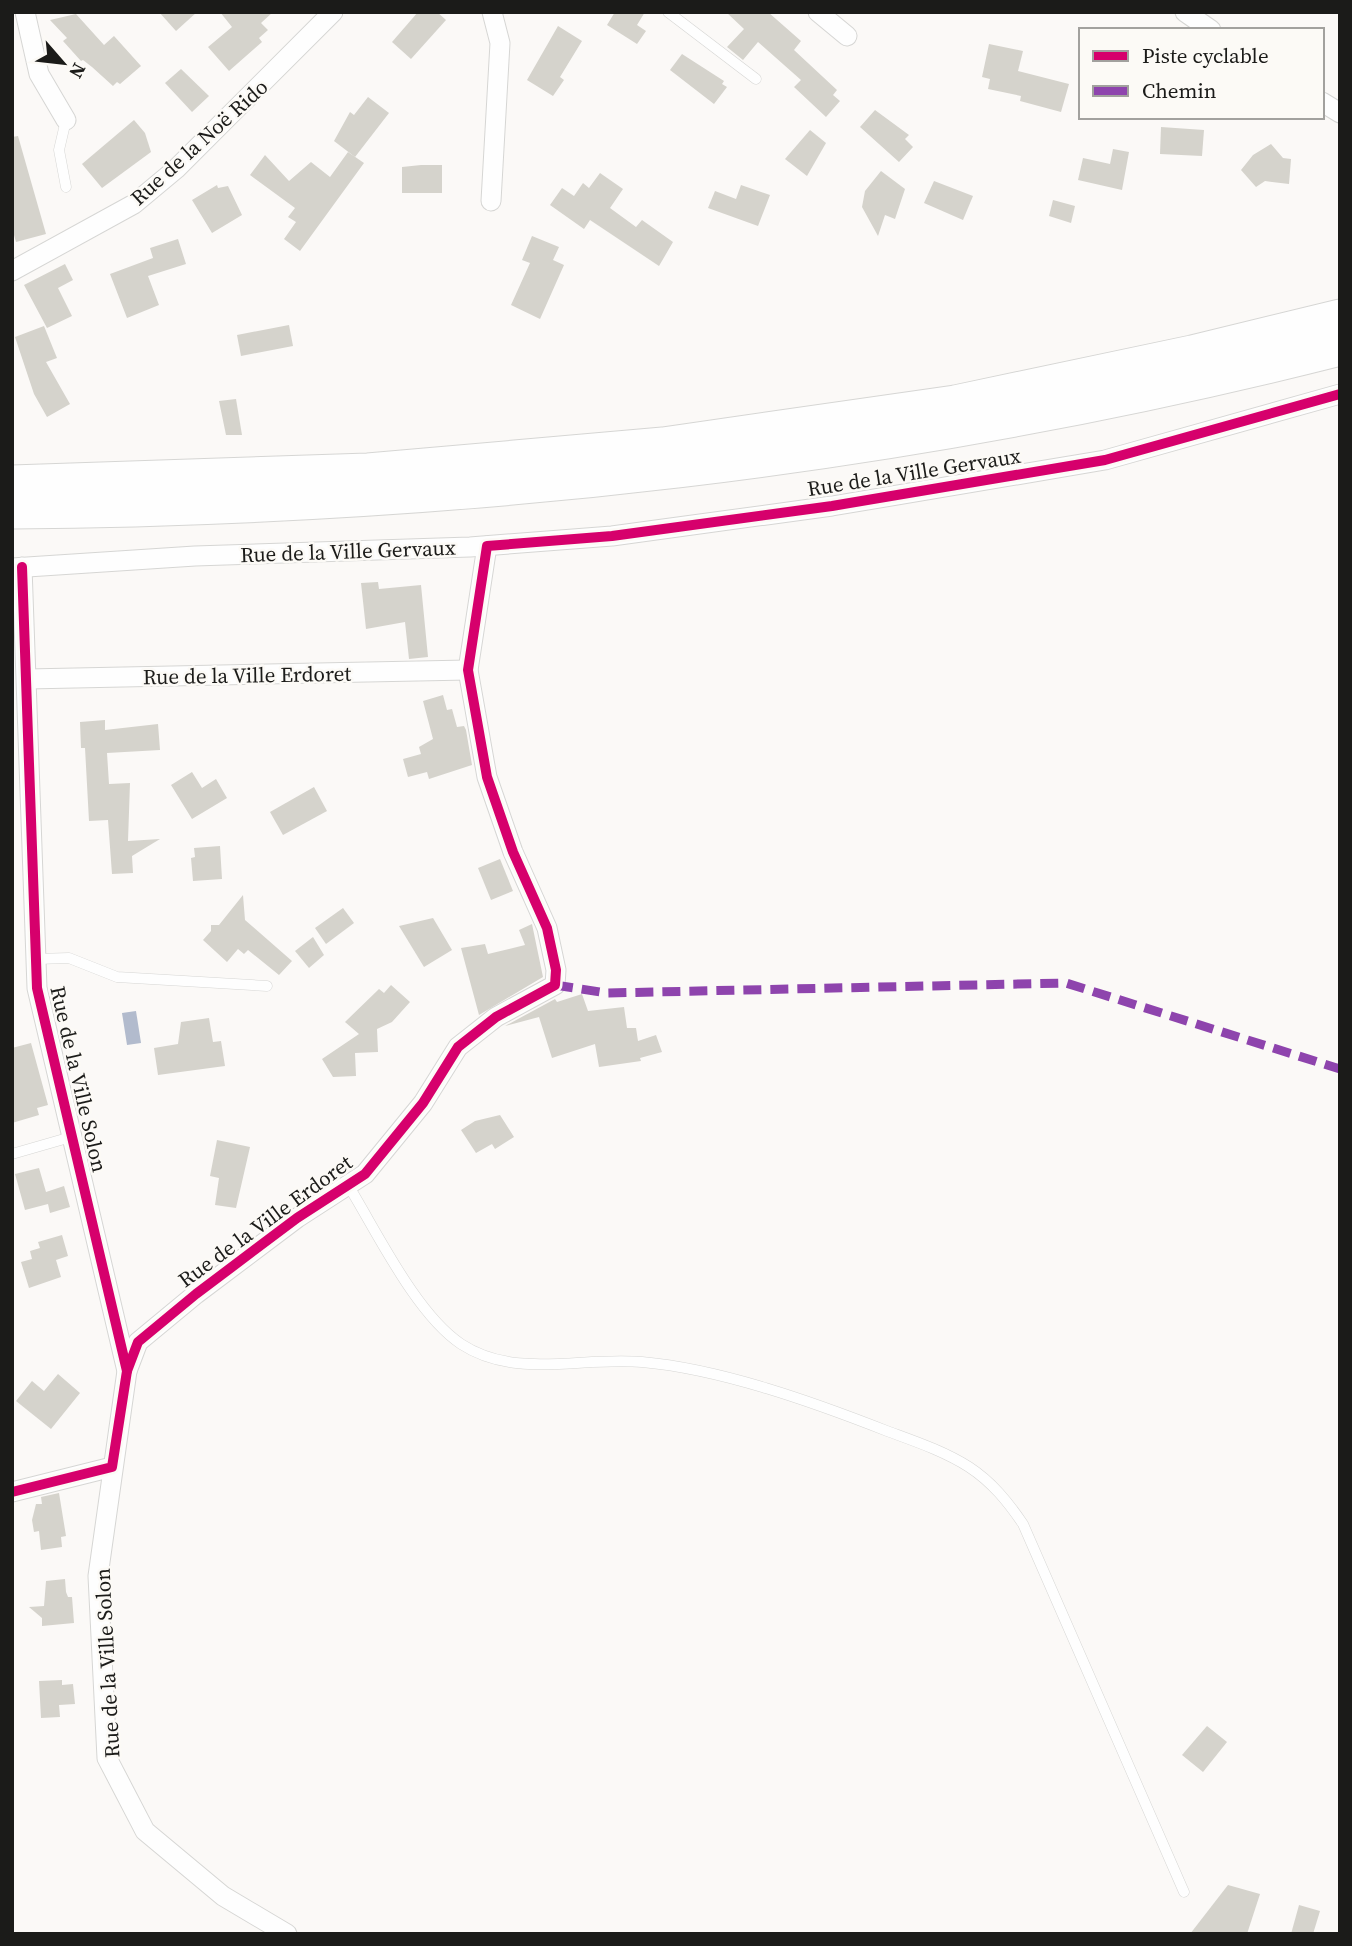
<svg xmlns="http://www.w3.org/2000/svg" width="1352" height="1946" font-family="'Source Serif 4',serif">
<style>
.water{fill:#b2bbcd}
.building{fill:#d5d3cc}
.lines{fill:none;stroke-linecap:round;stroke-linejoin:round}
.lane-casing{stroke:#d6d6d4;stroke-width:11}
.street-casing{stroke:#d6d6d4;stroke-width:21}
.highway-casing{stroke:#d6d6d4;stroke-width:35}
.lane{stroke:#fefefe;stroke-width:10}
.street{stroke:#fefefe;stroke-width:19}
.highway{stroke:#fefefe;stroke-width:33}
.quiet{stroke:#8e44ad;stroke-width:9;stroke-dasharray:18 9;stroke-linecap:butt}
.cycleway-casing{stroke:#fcfaf6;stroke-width:15}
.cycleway{stroke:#d6006c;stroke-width:10}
.labels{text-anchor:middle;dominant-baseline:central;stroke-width:5;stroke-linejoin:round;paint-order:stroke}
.street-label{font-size:21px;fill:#1b1b19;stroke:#fcfaf6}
</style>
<rect width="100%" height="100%" fill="#fbf9f7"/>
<polygon class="water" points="136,1011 141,1043 127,1045 122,1013"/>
<g class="building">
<polygon points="159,12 197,12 176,31"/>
<polygon points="220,12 273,12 261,23 268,30 259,38 262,42 229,71 208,47 232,27"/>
<polygon points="418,12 437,12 446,20 411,59 392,42"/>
<polygon points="615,12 645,12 637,25 646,31 637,44 607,25"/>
<polygon points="726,12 768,12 801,41 794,50 837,90 833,95 840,101 826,117 794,87 801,80 758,42 743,60 727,47 744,29"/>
<polygon points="76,14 104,45 114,36 141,66 120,84 117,82 113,86 92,67 83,60 81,61 63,41 67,38 50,20"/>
<polygon points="558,26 582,41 560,77 564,80 553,96 527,80"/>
<polygon points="989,44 1023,51 1018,71 1069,84 1061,112 1020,101 1021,96 988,89 990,79 982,77"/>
<polygon points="682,54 724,81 722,84 727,87 714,104 670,70"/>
<polygon points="181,69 209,96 192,112 165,83"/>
<polygon points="368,97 389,113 355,157 334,141 350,112 354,115"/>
<polygon points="875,110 909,135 905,139 913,147 899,162 860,127"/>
<polygon points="134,120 145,133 151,152 102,188 82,164"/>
<polygon points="1161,127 1204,130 1202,156 1160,154"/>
<polygon points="810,130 826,143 807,176 785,159"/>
<polygon points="18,136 46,234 16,242 12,228 12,137"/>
<polygon points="1271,144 1283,158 1291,159 1289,184 1265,181 1256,187 1241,170 1253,155"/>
<polygon points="1113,149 1129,152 1122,190 1078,180 1083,158 1110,164"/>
<polygon points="348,152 364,163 300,251 284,239 296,222 288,217 295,208 250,175 265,155 289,181 311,162 330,177"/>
<polygon points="421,165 442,165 442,193 402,193 402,167"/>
<polygon points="881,171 905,189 895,219 885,215 878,236 862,207 865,191"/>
<polygon points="600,173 623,189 610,208 636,227 642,220 673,242 659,266 590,220 584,229 550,205 562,188 574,196 583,183 589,188"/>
<polygon points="934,181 973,196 963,220 924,203"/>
<polygon points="217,185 218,188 228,186 242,215 212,233 192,200"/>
<polygon points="741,185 770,195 758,226 708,208 715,191 736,199"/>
<polygon points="1053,200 1075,206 1071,223 1049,216"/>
<polygon points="532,236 559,247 553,260 564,265 540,319 511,305 530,263 522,260"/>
<polygon points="178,239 186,264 148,276 159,305 127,318 110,274 153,258 150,248"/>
<polygon points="65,264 73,280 58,288 72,316 47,328 24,285"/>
<polygon points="289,325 293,346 241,356 237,335"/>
<polygon points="44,326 57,358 46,362 70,404 47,417 34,394 15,337"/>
<polygon points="236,399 242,435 226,435 219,401"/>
<polygon points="378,582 379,589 421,585 428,657 409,659 405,622 366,629 361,583"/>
<polygon points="443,695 447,710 452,709 457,727 464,726 466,730 472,765 429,779 427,772 408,777 403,759 421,754 419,747 433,739 423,701"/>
<polygon points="105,720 105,730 158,724 160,750 107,753 109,784 130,783 128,841 160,839 132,856 133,873 112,874 108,820 89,821 85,748 81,748 80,722"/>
<polygon points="192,772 202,788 216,779 227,798 192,819 171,785"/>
<polygon points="314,787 327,811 283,835 270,812"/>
<polygon points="220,846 222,879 193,881 191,858 195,857 194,848"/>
<polygon points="500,859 513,891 491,900 478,868"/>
<polygon points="243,895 245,920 292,961 279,975 248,950 244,954 238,949 227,962 203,940 211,931 211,925 219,925"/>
<polygon points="343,908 354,923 326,944 315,928"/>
<polygon points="433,918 452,950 424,967 399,926"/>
<polygon points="532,924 543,977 479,1015 461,948 485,944 488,954 525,945 519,930"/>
<polygon points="313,937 324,955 309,968 295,951"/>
<polygon points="391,985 410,1002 392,1022 377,1029 378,1052 355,1053 356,1076 333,1077 322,1059 359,1034 345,1022 379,989 384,993"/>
<polygon points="582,994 588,1011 624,1007 627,1028 636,1028 638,1041 656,1035 662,1052 640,1058 641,1061 599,1067 595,1044 552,1058 539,1017 505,1026 555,999 557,1002"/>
<polygon points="209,1018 213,1042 221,1041 225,1066 158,1075 154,1048 178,1044 181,1022"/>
<polygon points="31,1043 48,1105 37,1108 39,1115 12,1123 12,1048"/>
<polygon points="500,1115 514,1137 495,1149 492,1144 476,1153 461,1130 475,1121"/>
<polygon points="217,1140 250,1147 236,1208 215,1205 219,1178 210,1176"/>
<polygon points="39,1168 46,1192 64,1186 70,1207 50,1213 48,1204 25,1210 15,1174"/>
<polygon points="62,1235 68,1256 56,1260 61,1277 29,1288 21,1262 32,1259 30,1251 40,1248 38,1242"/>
<polygon points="58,1374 80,1393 51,1429 16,1401 32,1381 44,1391"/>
<polygon points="59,1493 66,1536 61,1537 62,1547 41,1550 39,1531 34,1532 32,1520 36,1504 42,1504 41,1497"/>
<polygon points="65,1579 66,1592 68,1597 72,1597 74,1623 42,1626 42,1618 29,1607 44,1606 46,1581"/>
<polygon points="62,1680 62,1685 73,1684 75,1704 59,1705 60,1717 41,1718 39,1681"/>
<polygon points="1207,1726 1227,1742 1203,1772 1182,1755"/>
<polygon points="1228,1885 1260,1894 1247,1934 1190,1934"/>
<polygon points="1299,1905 1320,1911 1313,1934 1291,1934"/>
</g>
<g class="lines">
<defs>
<g id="lane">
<polyline points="668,12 756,79"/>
<polyline points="66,120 59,150 66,187"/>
<polyline points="36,959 69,958 117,977 267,986"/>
<polyline points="12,1154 71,1137"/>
<path d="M 348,1185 C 377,1232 416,1314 461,1344 C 516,1380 582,1356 642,1362 C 721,1369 813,1402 887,1431 C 914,1441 944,1451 969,1467 C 992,1482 1008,1502 1023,1524 L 1184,1892"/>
</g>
<g id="street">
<polyline points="25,12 39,74 66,120"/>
<polyline points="818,12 847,36"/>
<polyline points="1185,12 1211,30"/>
<polyline points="1322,102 1340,113"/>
<polyline points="491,201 500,43 492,12"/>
<polyline points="12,271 134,204 176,169 333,12"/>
<polyline points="22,567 37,988 127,1371 98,1576 107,1758 145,1831 223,1896 287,1934"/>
<polyline points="12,568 195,556 470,547 612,536 832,506 1105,460 1340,394"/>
<polyline points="27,679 468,670"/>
<polyline points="127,1371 138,1342 196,1294 297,1218 365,1174 423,1103 458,1047 496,1017 555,985 556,970 547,928 513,852 487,777 468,670 487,546"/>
<polyline points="12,1492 112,1467"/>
</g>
<g id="highway">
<polyline points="12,482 368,470 663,444 955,402 1192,352 1340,316"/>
<path d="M 12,512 C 463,508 902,460 1340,349"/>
</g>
</defs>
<use href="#lane" class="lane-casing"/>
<use href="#street" class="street-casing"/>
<use href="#highway" class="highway-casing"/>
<use href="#lane" class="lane"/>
<use href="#street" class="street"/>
<use href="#highway" class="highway"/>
<polyline class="quiet" points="555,985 607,993 1066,983 1340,1069"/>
<defs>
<g id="cycleway">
<polyline points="127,1371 138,1342 196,1294 297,1218 365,1174 423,1103 458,1047 496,1017 555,985 556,970 547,928 513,852 487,777 468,670 487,546 612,536 832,506 1105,460 1340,394"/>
<polyline points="12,1492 112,1467 127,1371 37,988 22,567"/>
</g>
</defs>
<use href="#cycleway" class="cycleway-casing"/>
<use href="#cycleway" class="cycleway"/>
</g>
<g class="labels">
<g class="street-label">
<text transform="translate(199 142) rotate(-42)">Rue de la Noë Rido</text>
<text transform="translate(914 472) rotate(-9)">Rue de la Ville Gervaux</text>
<text transform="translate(348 551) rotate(-2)">Rue de la Ville Gervaux</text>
<text transform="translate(247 675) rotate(-1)">Rue de la Ville Erdoret</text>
<text transform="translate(79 1079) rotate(77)">Rue de la Ville Solon</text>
<text transform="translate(265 1221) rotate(-36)">Rue de la Ville Erdoret</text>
<text transform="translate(107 1663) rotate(-93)">Rue de la Ville Solon</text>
</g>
</g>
<rect width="1352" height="1946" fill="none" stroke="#1b1b19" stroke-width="28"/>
<rect x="1079" y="28" width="245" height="91" fill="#fcfaf6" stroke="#a2a19e" stroke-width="2"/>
<rect x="1093" y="51" width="35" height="10" fill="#d6006c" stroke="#a2a19e" stroke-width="2"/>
<text x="1142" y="63" font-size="21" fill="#1b1b19">Piste cyclable</text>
<rect x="1093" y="86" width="35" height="10" fill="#8e44ad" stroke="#a2a19e" stroke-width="2"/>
<text x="1142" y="98" font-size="21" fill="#1b1b19">Chemin</text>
<g transform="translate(63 63) rotate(118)" stroke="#fcfaf6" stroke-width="5" paint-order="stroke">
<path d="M0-5L12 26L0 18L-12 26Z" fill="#1b1b19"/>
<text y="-10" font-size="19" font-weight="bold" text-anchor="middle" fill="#1b1b19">N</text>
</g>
</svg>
